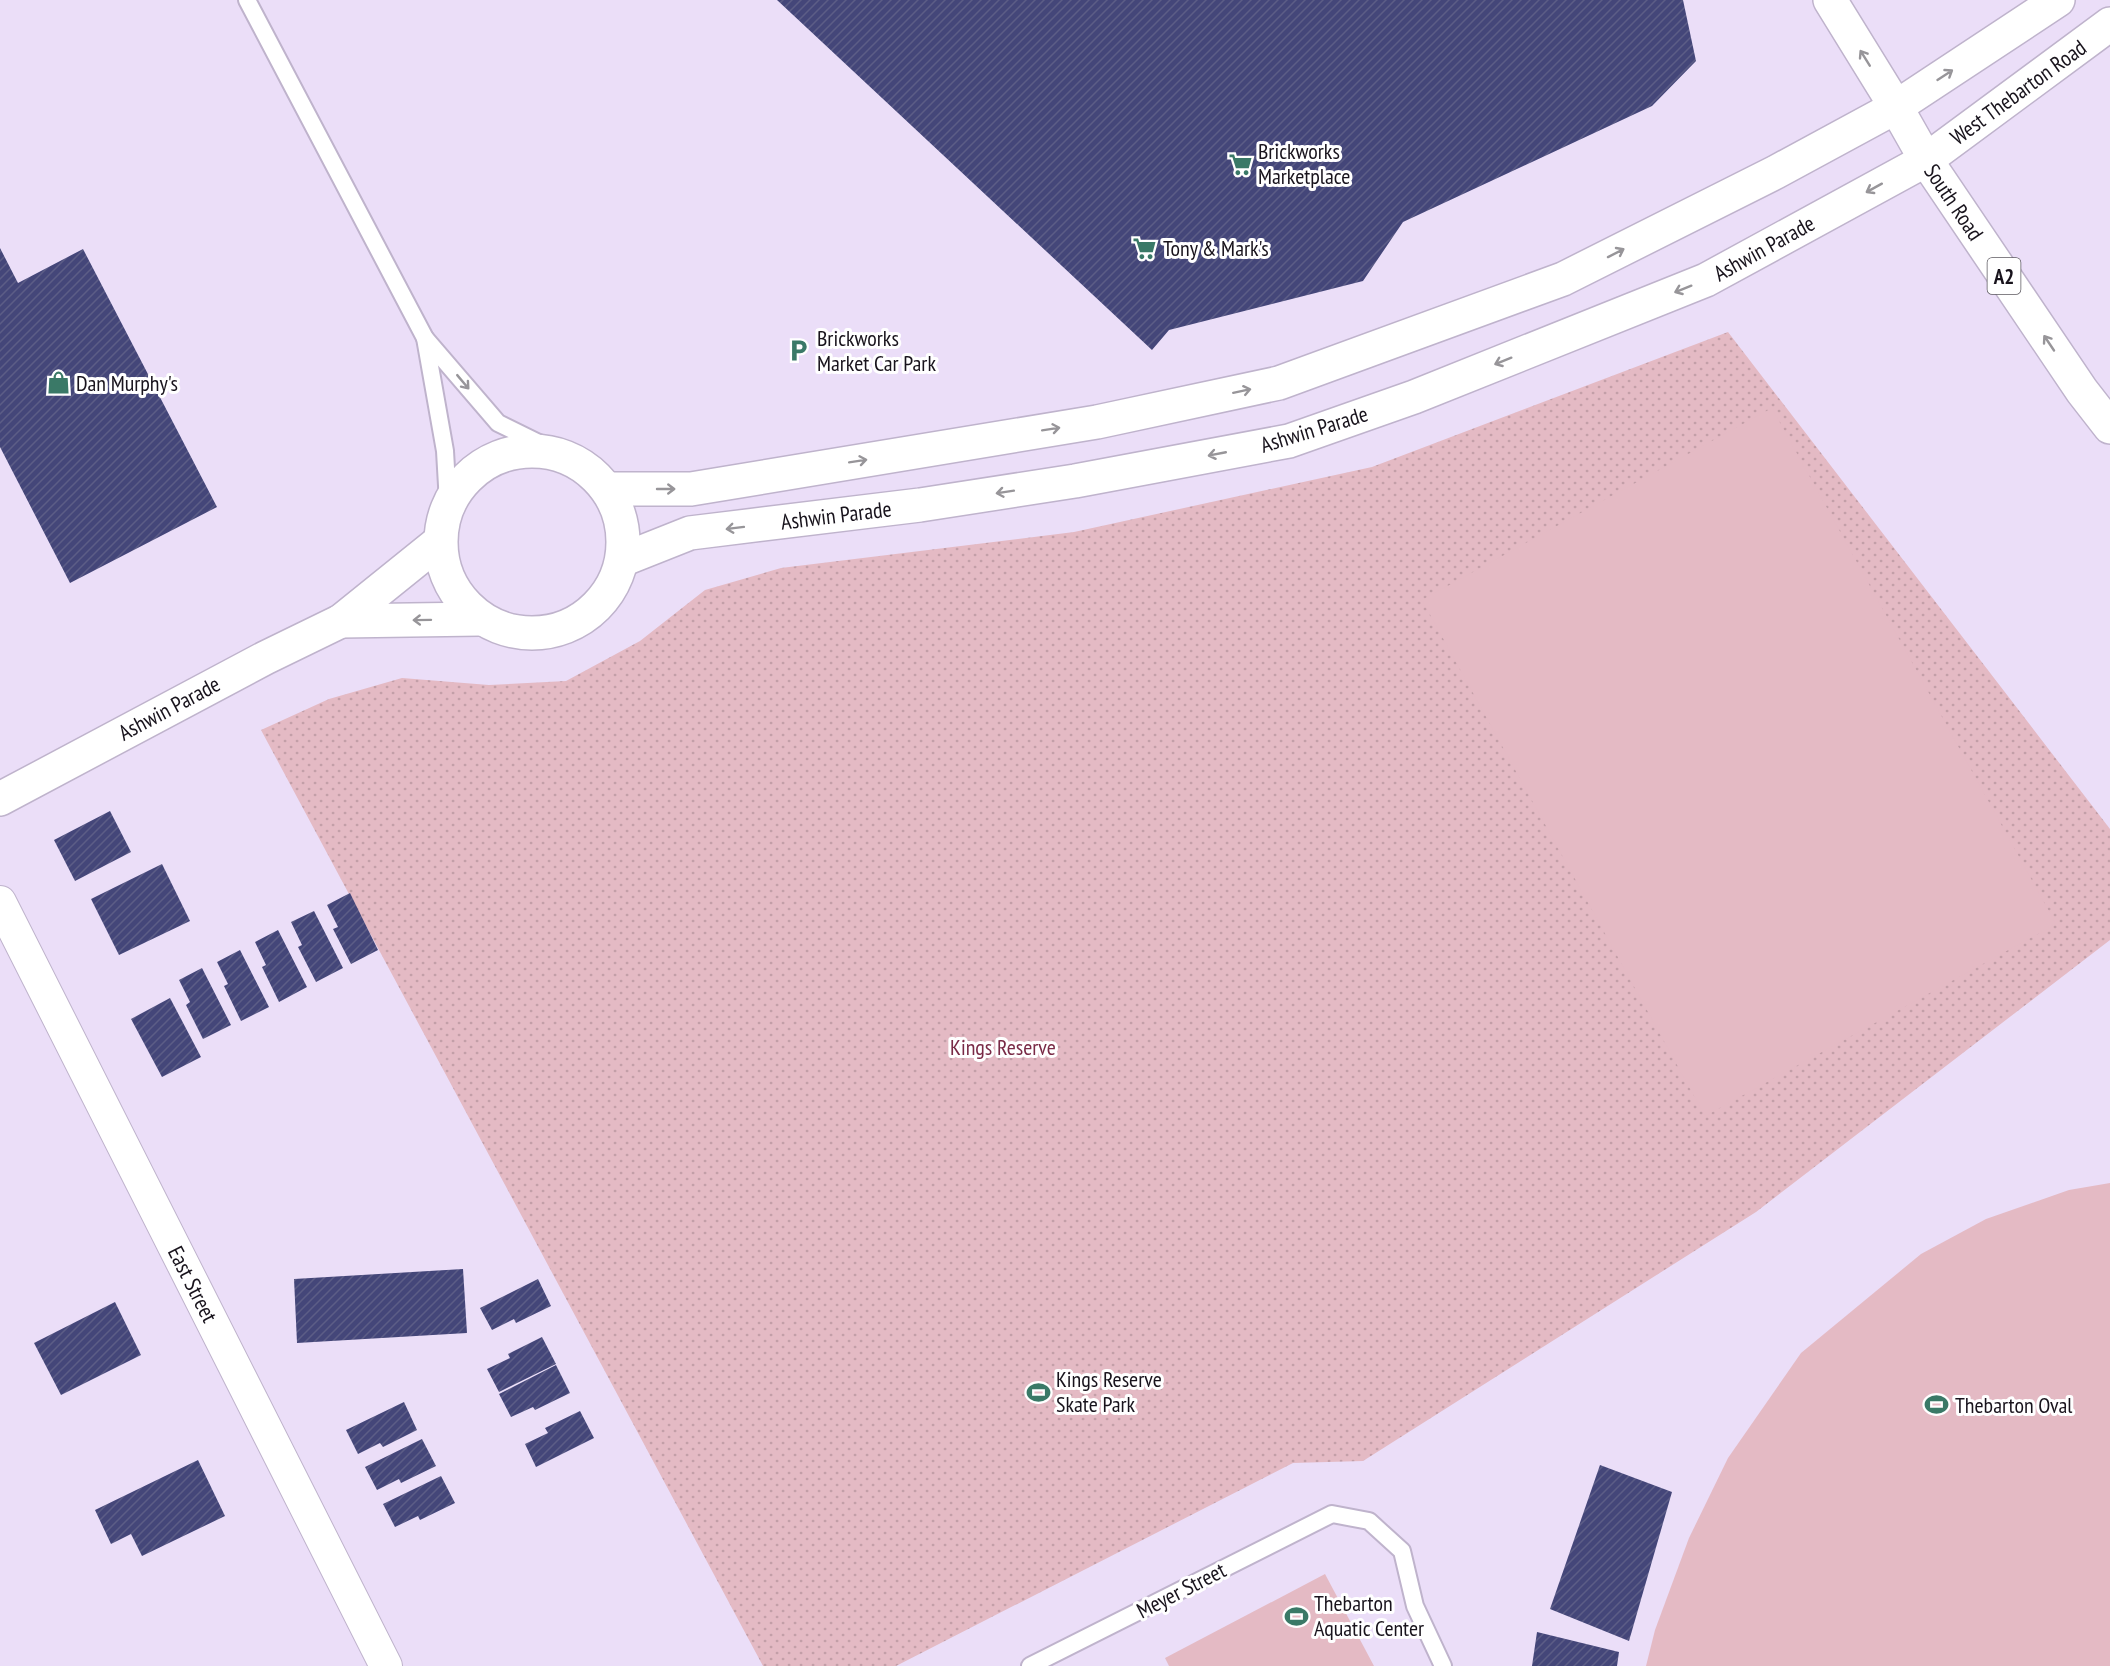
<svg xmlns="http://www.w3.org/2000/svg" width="2110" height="1666" font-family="'PT Sans Narrow',sans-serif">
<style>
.grass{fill:url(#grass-dots)}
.pitch{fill:#e4bac4}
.building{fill:url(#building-hatch)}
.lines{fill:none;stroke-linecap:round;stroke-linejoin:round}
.service-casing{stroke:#bfb3cc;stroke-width:20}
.minor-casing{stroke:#bfb3cc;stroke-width:34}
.tertiary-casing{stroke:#bfb3cc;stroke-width:36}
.trunk-casing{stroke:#bfb3cc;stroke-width:36}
.service{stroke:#fff;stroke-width:16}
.minor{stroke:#fff;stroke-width:32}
.tertiary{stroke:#fff;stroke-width:33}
.trunk{stroke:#fff;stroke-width:33}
.oneway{stroke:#979599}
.labels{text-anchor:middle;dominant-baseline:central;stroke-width:6;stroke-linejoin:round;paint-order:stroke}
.shield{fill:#fff;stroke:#5d5a60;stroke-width:1.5}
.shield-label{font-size:21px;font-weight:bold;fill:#18131c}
.street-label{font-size:22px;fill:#18131c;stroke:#fff}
.poi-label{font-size:22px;fill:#18131c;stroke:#fff;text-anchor:start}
.park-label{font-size:22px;fill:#792a46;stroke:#fff}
</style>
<defs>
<pattern id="grass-dots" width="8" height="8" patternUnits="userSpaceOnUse" patternTransform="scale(1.5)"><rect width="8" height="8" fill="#e4bac4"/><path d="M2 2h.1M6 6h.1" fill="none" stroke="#c39fa8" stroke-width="1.8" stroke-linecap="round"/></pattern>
<pattern id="building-hatch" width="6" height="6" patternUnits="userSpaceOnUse" patternTransform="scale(1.5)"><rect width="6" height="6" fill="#444679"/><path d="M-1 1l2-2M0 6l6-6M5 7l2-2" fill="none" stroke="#5c5d86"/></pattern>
</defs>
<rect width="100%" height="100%" fill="#ebdef8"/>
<polygon class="grass" points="1728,332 2110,829 2110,940 1756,1212 1363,1461 1293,1463 896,1666 763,1666 261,730 329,699 402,678 489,685 566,681 640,641 705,590 781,568 1074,532 1372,467"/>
<g class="pitch">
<polygon points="1772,408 2056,924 1705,1116 1422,600"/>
<polygon points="2110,1183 2110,1666 1646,1666 1655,1630 1689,1538 1728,1458 1801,1353 1921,1254 1986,1219 2069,1190"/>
<polygon points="1325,1574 1374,1666 1169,1666 1165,1658"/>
</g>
<g class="building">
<polygon points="777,0 1683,0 1696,61 1652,106 1403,222 1363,281 1169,330 1152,350"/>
<polygon points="0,248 18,283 83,249 217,507 70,583 0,447"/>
<polygon points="110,811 131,852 75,881 54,840"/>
<polygon points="162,864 190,921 119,955 91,899"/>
<polygon points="350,893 378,950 351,964 333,929 338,927 327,905"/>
<polygon points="314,911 343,968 316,982 298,947 302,945 291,922"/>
<polygon points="278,930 307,987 279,1002 262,967 266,965 255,942"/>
<polygon points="240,950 269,1007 241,1021 224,986 228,984 217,962"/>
<polygon points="202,968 231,1025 203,1039 186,1005 190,1002 179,980"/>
<polygon points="170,998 201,1057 162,1077 131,1019"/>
<polygon points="463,1269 467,1333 297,1343 294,1279"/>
<polygon points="538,1279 551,1306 516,1323 514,1319 492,1330 480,1308"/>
<polygon points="115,1302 141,1355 61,1395 34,1343"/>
<polygon points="542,1337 556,1364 499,1392 487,1369 510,1358 508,1354"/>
<polygon points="556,1365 570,1393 535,1410 533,1407 511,1417 499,1394"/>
<polygon points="404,1402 417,1430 383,1447 380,1443 358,1454 346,1430"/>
<polygon points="580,1411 594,1438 536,1467 525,1444 548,1433 545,1428"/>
<polygon points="422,1439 436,1466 401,1483 399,1479 377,1490 365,1467"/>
<polygon points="198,1460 225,1516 142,1556 131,1534 111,1544 95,1510"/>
<polygon points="1600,1465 1672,1492 1629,1641 1550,1609"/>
<polygon points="441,1476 455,1503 420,1520 418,1516 395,1527 383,1504"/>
<polygon points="1537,1632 1619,1652 1617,1666 1532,1666"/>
</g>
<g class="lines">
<defs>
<g id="service">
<polyline points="247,0 425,338 498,423 565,456"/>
<polyline points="425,338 445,451 448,503"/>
<polyline points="1030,1666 1332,1514 1369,1521 1402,1551 1415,1606 1443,1666"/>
</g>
<polyline id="minor" points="0,902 386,1666"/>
<g id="tertiary">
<circle cx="532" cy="542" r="91"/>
<polyline points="607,489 691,489 1097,422 1279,383 1563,279 1776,172 1896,107 2058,0"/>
<polyline points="622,560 690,533 920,505 1075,481 1289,441 1414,397 1706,280 1926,160 2110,24"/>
<polyline points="341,621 480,619"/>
<polyline points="0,799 265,658 341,621 439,542"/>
</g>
<polyline id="trunk" points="1830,0 1896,107 1926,160 2082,391 2110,427"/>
</defs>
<use href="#service" class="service-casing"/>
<use href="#minor" class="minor-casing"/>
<use href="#tertiary" class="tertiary-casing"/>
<use href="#trunk" class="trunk-casing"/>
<use href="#service" class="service"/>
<use href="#minor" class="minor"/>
<use href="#tertiary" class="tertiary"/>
<use href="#trunk" class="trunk"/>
</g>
<defs><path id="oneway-shaft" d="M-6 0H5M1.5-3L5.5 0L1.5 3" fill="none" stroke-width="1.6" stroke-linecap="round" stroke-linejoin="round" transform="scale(1.5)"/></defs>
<g class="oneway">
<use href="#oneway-shaft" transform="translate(1865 58) rotate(-122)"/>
<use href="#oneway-shaft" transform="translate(1945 75) rotate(-33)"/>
<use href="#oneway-shaft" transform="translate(1874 188) rotate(151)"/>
<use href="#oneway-shaft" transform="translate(1616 253) rotate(-27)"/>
<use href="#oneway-shaft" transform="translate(1683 289) rotate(158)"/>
<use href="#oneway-shaft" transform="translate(2049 343) rotate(-124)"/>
<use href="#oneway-shaft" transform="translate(1503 361) rotate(158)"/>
<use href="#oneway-shaft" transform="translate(463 382) rotate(50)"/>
<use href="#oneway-shaft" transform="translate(1242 391) rotate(-12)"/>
<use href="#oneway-shaft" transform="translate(1051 429) rotate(-9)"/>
<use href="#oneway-shaft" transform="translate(1217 454) rotate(169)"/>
<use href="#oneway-shaft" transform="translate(858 461) rotate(-9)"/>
<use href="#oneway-shaft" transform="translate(666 489)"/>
<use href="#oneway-shaft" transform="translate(1005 492) rotate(171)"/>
<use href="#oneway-shaft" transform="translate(735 528) rotate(173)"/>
<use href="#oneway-shaft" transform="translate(422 620) rotate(179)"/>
</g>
<defs>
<symbol id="supermarket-bare" viewBox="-9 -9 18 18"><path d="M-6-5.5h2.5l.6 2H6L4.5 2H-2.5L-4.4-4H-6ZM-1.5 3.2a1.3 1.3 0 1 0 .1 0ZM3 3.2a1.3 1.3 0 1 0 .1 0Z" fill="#3a7967" stroke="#fff" stroke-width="2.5" paint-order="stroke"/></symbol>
<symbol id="parking-bare" viewBox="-9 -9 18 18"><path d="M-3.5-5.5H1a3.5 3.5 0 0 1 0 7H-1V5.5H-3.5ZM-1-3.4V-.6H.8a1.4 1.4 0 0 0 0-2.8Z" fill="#3a7967" stroke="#fff" stroke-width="2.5" paint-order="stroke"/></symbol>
<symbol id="shop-bare" viewBox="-9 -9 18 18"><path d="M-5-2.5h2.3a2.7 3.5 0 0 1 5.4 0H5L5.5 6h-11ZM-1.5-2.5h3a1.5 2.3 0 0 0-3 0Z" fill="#3a7967" stroke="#fff" stroke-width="2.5" paint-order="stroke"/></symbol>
<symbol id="stadium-bare" viewBox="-9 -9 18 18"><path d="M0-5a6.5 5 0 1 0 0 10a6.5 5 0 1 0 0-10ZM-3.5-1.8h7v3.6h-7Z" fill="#3a7967" stroke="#fff" stroke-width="2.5" paint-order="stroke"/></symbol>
</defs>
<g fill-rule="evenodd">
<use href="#supermarket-bare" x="1224" y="148" width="33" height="33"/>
<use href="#supermarket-bare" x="1128" y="232" width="33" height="33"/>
<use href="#parking-bare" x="782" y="334" width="33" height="33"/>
<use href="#shop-bare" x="42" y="366" width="33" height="33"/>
<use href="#stadium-bare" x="1022" y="1376" width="33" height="33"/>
<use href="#stadium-bare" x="1920" y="1388" width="33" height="33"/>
<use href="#stadium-bare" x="1280" y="1600" width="33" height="33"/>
</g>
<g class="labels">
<rect class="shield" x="1987.5" y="258" width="33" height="36" rx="4.5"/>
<g class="shield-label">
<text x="2004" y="276">A2</text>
</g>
<g class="street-label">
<text transform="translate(2018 92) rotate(-36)">West Thebarton Road</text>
<text transform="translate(1954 202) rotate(56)">South Road</text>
<text transform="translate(1764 248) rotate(-29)">Ashwin Parade</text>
<text transform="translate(1314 429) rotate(-17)">Ashwin Parade</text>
<text transform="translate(836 515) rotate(-7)">Ashwin Parade</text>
<text transform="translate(169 708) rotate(-28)">Ashwin Parade</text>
<text transform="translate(193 1284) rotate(63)">East Street</text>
<text transform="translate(1181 1590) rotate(-27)">Meyer Street</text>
</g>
<g class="poi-label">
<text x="1258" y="151">Brickworks<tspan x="1258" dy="25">Marketplace</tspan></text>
<text x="1163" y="248">Tony &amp; Mark's</text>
<text x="817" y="338">Brickworks<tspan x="817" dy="25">Market Car Park</tspan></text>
<text x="76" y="383">Dan Murphy's</text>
<text x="1056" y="1379">Kings Reserve<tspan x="1056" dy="25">Skate Park</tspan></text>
<text x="1955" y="1405">Thebarton Oval</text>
<text x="1314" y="1603">Thebarton<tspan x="1314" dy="25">Aquatic Center</tspan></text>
</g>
<g class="park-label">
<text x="1003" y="1047">Kings Reserve</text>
</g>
</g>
</svg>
